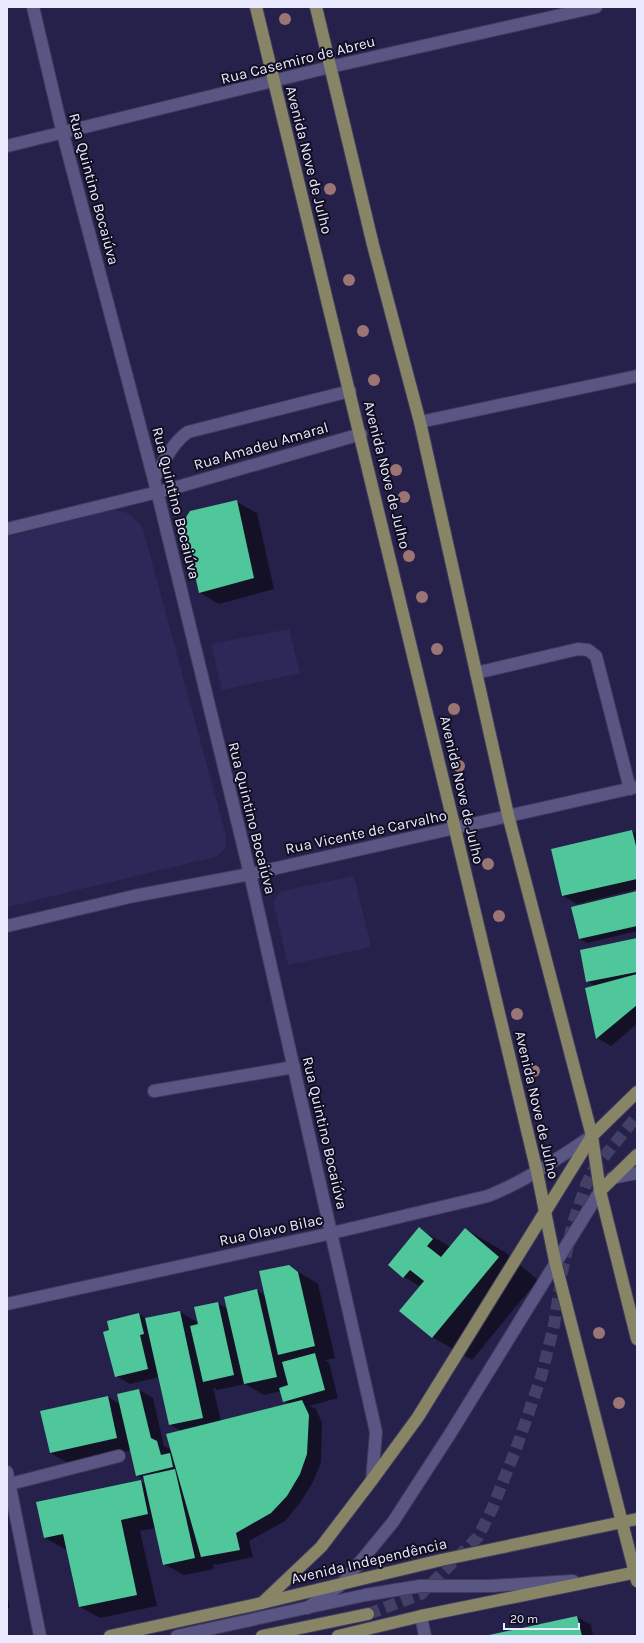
<svg xmlns="http://www.w3.org/2000/svg" width="644" height="1643" font-family="Karla,sans-serif">
<style>
.built{fill:#2e2859}
.shadow{fill:#0007;fill-rule:evenodd}
.building{fill:#50c69b}
.lines{fill:none;stroke-linecap:round;stroke-linejoin:round}
.major-tunnel{stroke:#433f65;stroke-width:12;stroke-dasharray:12 6;stroke-linecap:butt}
.minor-casing{stroke:#403a5d;stroke-width:14}
.major-casing{stroke:#403a5d;stroke-width:14}
.minor{stroke:#595684;stroke-width:12}
.major{stroke:#888566;stroke-width:12}
.tree{fill:#9d7474}
.labels{text-anchor:middle;dominant-baseline:central;stroke-width:4;stroke-linejoin:round;paint-order:stroke}
.street-label{font-size:15px;fill:#e9e9ff;stroke:#100e20}
</style>
<rect width="100%" height="100%" fill="#26214a"/>
<g class="built">
<polygon points="114,510 127,513 136,520 143,529 226,836 226,845 222,852 215,857 7,907 7,537"/>
<polygon points="289,629 300,673 222,690 211,644"/>
<polygon points="354,876 371,947 288,965 273,901 281,891"/>
</g>
<g class="shadow">
<polygon points="237,502 257,513 274,589 219,604 200,593"/>
<polygon points="632,831 637,834 637,889 577,904 563,896"/>
<polygon points="637,892 637,931 587,943 580,939"/>
<polygon points="637,939 637,1024 611,1046 597,1038 586,988 595,986 587,981"/>
<polygon points="419,1229 451,1247 465,1229 505,1252 538,1280 472,1360 432,1337 421,1287 404,1277"/>
<path d="M 289,1266 L 318,1284 L 335,1358 L 325,1360 L 329,1362 L 338,1398 L 309,1406 L 316,1409 L 322,1423 L 321,1462 L 313,1482 L 300,1503 L 285,1521 L 249,1541 L 253,1557 L 216,1565 L 213,1563 L 214,1569 L 184,1575 L 164,1564 L 156,1528 L 140,1531 L 157,1606 L 100,1618 L 80,1607 L 67,1549 L 65,1549 L 45,1538 L 37,1503 L 140,1481 L 146,1485 L 145,1480 L 137,1475 L 131,1450 L 70,1464 L 50,1453 L 108,1397 L 120,1404 L 139,1390 L 153,1398 L 164,1446 L 172,1450 L 181,1431 L 169,1424 L 159,1377 L 130,1384 L 116,1376 L 110,1331 L 139,1314 L 146,1319 L 180,1312 L 199,1323 L 217,1303 L 228,1309 L 257,1290 L 266,1296 ZM 245,1384 L 264,1395 L 281,1391 L 284,1401 L 289,1404 L 221,1421 L 213,1387 L 217,1390 Z"/>
<polygon points="7,1593 10,1608 7,1608"/>
<polygon points="577,1617 591,1625 593,1636 491,1636"/>
</g>
<g class="building">
<polygon points="237,500 254,578 199,593 183,522 190,511"/>
<polygon points="632,830 637,850 637,879 562,896 551,849"/>
<polygon points="637,891 637,926 579,939 571,907"/>
<polygon points="637,938 637,972 586,982 580,950"/>
<polygon points="637,974 637,1005 596,1039 585,988"/>
<polygon points="419,1227 433,1239 427,1246 441,1257 465,1228 499,1257 432,1338 399,1311 424,1281 410,1270 403,1278 388,1265"/>
<polygon points="289,1265 298,1272 315,1346 278,1355 259,1271"/>
<polygon points="257,1289 277,1377 244,1384 224,1297"/>
<polygon points="218,1302 234,1375 203,1382 190,1326 198,1324 194,1307"/>
<polygon points="180,1311 203,1418 169,1425 145,1318"/>
<polygon points="139,1313 144,1334 140,1335 148,1369 115,1377 103,1332 109,1330 107,1321"/>
<polygon points="315,1353 325,1390 283,1402 279,1388 288,1385 282,1362"/>
<polygon points="139,1389 151,1438 157,1441 161,1455 170,1453 173,1467 136,1476 117,1394"/>
<polygon points="108,1396 117,1438 50,1453 40,1411"/>
<polygon points="302,1400 309,1415 307,1454 300,1474 287,1496 271,1513 236,1533 240,1550 201,1557 166,1434"/>
<polygon points="175,1469 195,1558 163,1565 143,1476"/>
<polygon points="141,1480 148,1514 121,1520 137,1595 79,1607 63,1534 44,1538 36,1502"/>
<polygon points="577,1616 582,1636 489,1636 489,1635"/>
</g>
<g class="lines">
<polyline class="major-tunnel" points="368,1614 421,1594 478,1537 492,1509 516,1449 541,1377 554,1325 563,1267 573,1223 586,1185 594,1169 637,1116"/>
<defs>
<g id="minor">
<polyline points="33,7 63,134 157,491 250,874 376,1432 372,1480"/>
<polyline points="7,146 330,67 596,7"/>
<polyline points="420,422 637,376"/>
<path d="M 154,479 C 164,462 172,443 188,432 L 350,391"/>
<polyline points="7,529 174,488 361,434"/>
<polyline points="476,673 578,649 588,650 596,656 630,789"/>
<polyline points="7,926 134,896 250,874 637,787"/>
<polyline points="154,1091 294,1067"/>
<polyline points="612,1178 637,1173"/>
<path d="M 7,1304 L 332,1233 L 488,1196 C 526,1181 558,1158 592,1136"/>
<polyline points="7,1472 40,1636"/>
<polyline points="10,1484 119,1456"/>
<polyline points="307,1608 342,1584 393,1522 450,1434 600,1191"/>
<polyline points="421,1616 425,1636"/>
<polyline points="177,1636 365,1595 420,1586 491,1586 573,1581"/>
</g>
<g id="major">
<polyline points="256,7 455,829 537,1172 555,1261 637,1581"/>
<polyline points="316,7 373,245 420,422 508,815 592,1136 600,1191 637,1339"/>
<polyline points="600,1191 637,1155"/>
<polyline points="262,1603 321,1547 372,1480 418,1417 592,1136 637,1092"/>
<polyline points="110,1636 262,1603 441,1560 637,1519"/>
<polyline points="262,1636 368,1614"/>
<polyline points="338,1636 421,1616 637,1572"/>
</g>
</defs>
<use href="#minor" class="minor-casing"/>
<use href="#major" class="major-casing"/>
<use href="#minor" class="minor"/>
<use href="#major" class="major"/>
</g>
<g class="tree">
<circle cx="285" cy="19" r="6"/>
<circle cx="330" cy="189" r="6"/>
<circle cx="349" cy="280" r="6"/>
<circle cx="363" cy="331" r="6"/>
<circle cx="374" cy="380" r="6"/>
<circle cx="396" cy="470" r="6"/>
<circle cx="404" cy="497" r="6"/>
<circle cx="409" cy="556" r="6"/>
<circle cx="422" cy="597" r="6"/>
<circle cx="437" cy="649" r="6"/>
<circle cx="454" cy="709" r="6"/>
<circle cx="459" cy="766" r="6"/>
<circle cx="488" cy="864" r="6"/>
<circle cx="499" cy="916" r="6"/>
<circle cx="517" cy="1014" r="6"/>
<circle cx="534" cy="1071" r="6"/>
<circle cx="599" cy="1333" r="6"/>
<circle cx="619" cy="1403" r="6"/>
</g>
<g class="labels">
<g class="street-label">
<text transform="translate(298 60) rotate(-14)">Rua Casemiro de Abreu</text>
<text transform="translate(309 160) rotate(76)">Avenida Nove de Julho</text>
<text transform="translate(94 189) rotate(75)">Rua Quintino Bocaiúva</text>
<text transform="translate(261 446) rotate(-16)">Rua Amadeu Amaral</text>
<text transform="translate(387 475) rotate(76)">Avenida Nove de Julho</text>
<text transform="translate(176 503) rotate(76)">Rua Quintino Bocaiúva</text>
<text transform="translate(462 790) rotate(77)">Avenida Nove de Julho</text>
<text transform="translate(252 818) rotate(76)">Rua Quintino Bocaiúva</text>
<text transform="translate(366 832) rotate(-12)">Rua Vicente de Carvalho</text>
<text transform="translate(537 1105) rotate(77)">Avenida Nove de Julho</text>
<text transform="translate(325 1133) rotate(77)">Rua Quintino Bocaiúva</text>
<text transform="translate(271 1230) rotate(-12)">Rua Olavo Bilac</text>
<text transform="translate(369 1561) rotate(-13)">Avenida Independência</text>
</g>
</g>
<rect width="644" height="1643" fill="none" stroke="#e9e9ff" stroke-width="16"/>
<path d="M504 1623v6h75v-6" fill="none" stroke="#e9e9ff" stroke-width="2"/>
<text x="510" y="1623" font-size="12" fill="#e9e9ff" stroke="#100e20" stroke-width="3" paint-order="stroke">20 m</text>
</svg>
